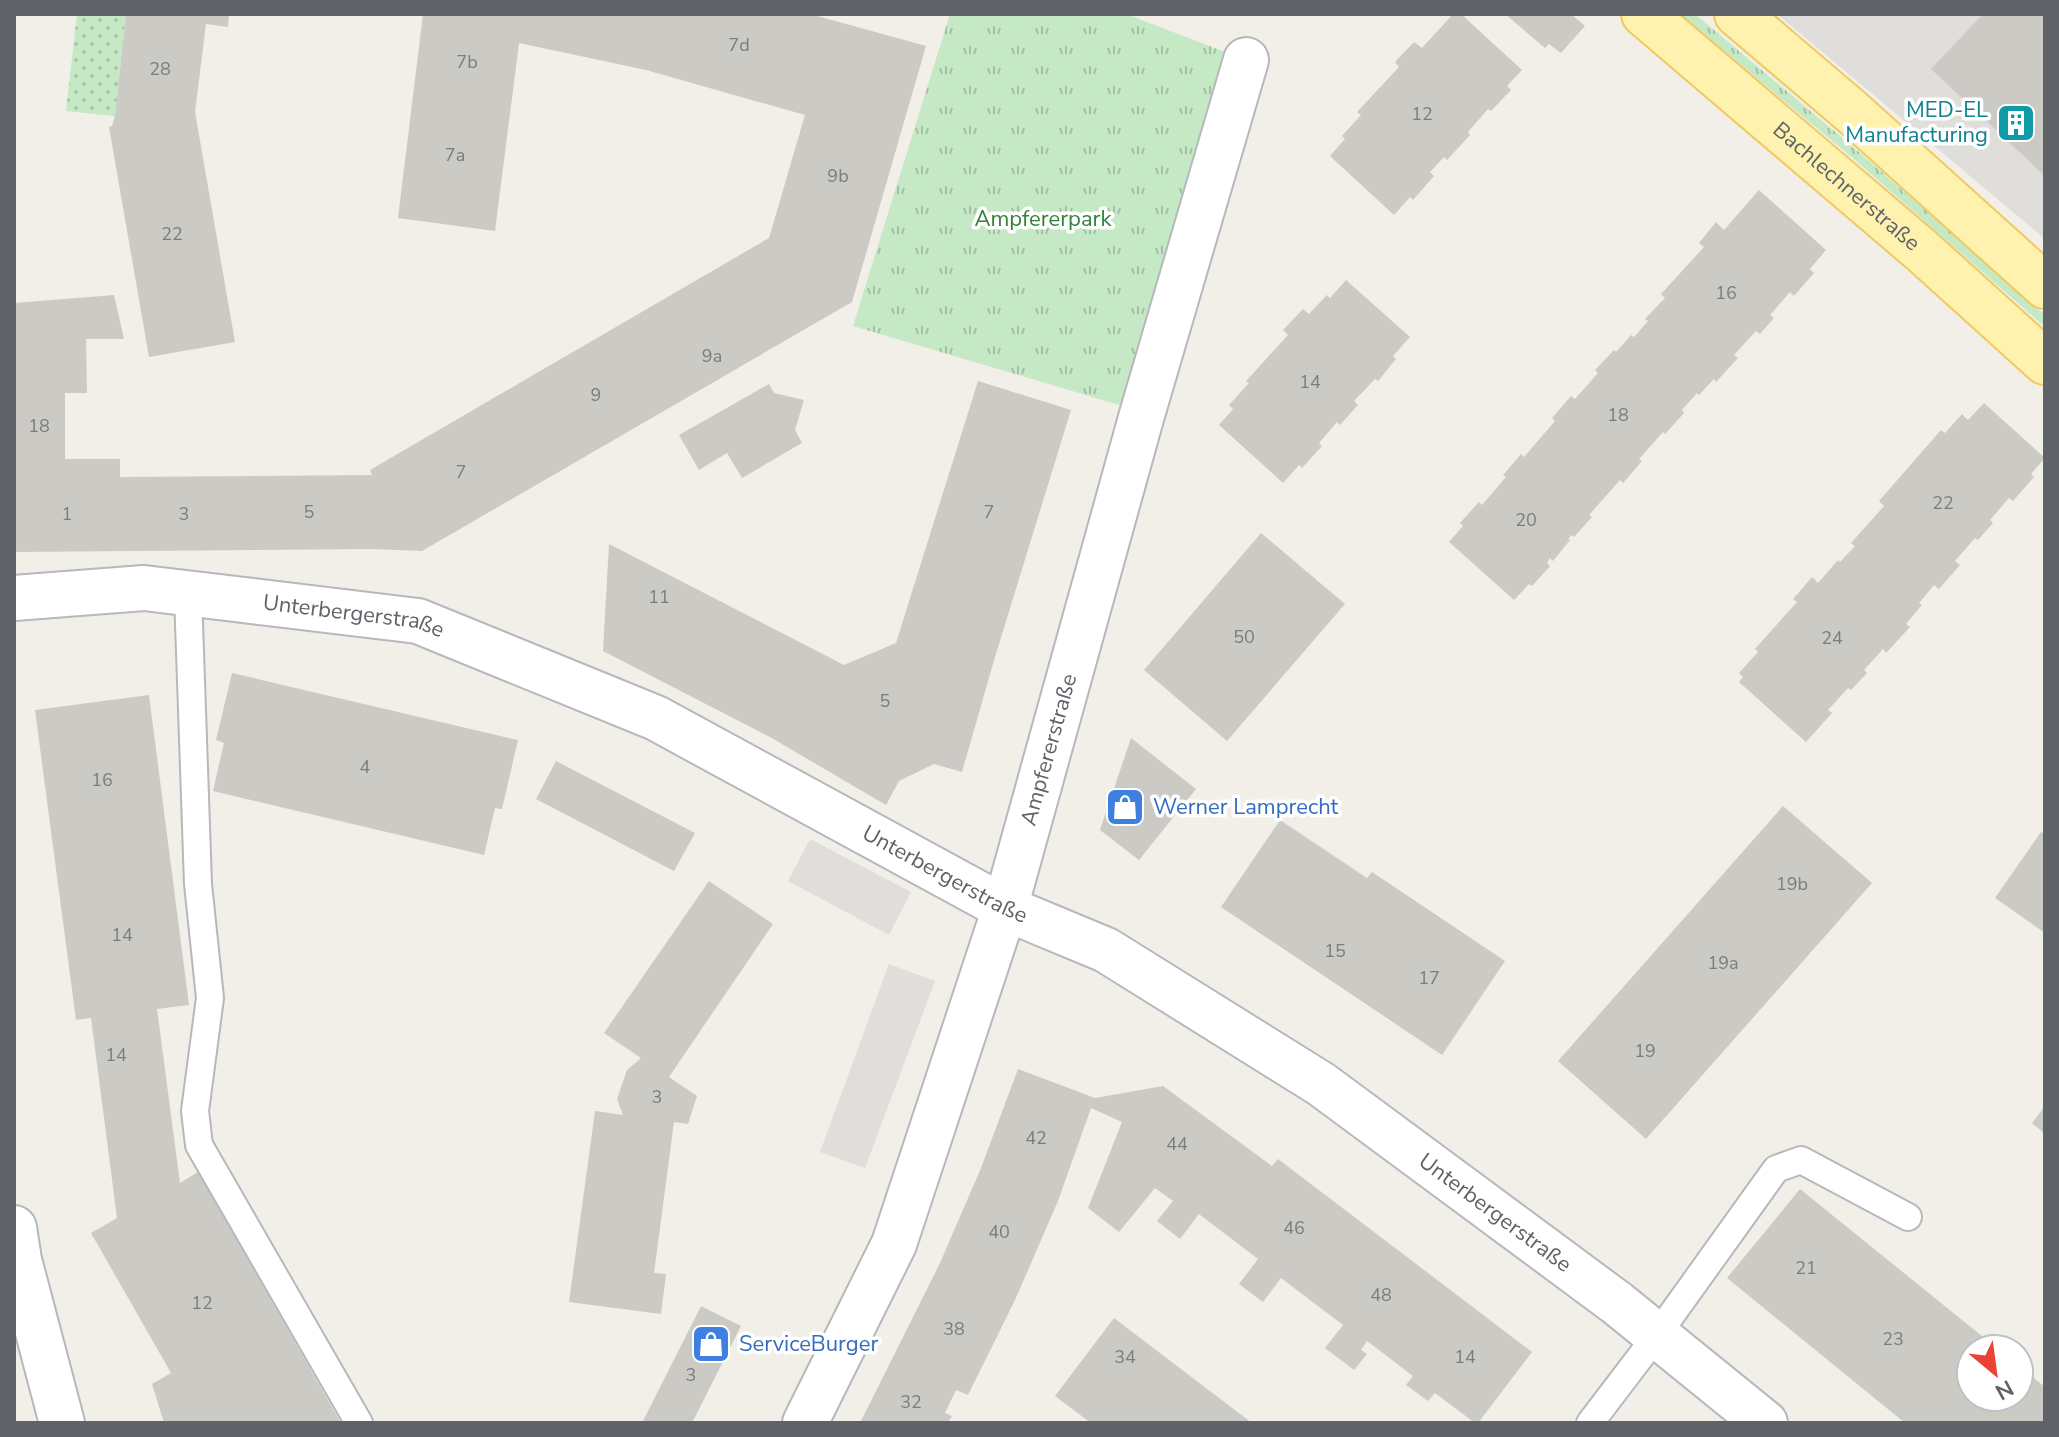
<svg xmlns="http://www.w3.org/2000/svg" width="2059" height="1437" font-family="'Nunito Sans',sans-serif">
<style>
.industrial{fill:#e0deda}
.grass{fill:url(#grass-tufts)}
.garden{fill:url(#garden-dots)}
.building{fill:#cccac5}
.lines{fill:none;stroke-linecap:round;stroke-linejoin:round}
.service-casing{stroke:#b5b8bc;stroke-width:30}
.minor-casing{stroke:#b5b8bc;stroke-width:48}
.primary-casing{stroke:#f2c960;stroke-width:48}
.service{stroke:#fff;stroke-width:26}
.minor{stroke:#fff;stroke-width:44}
.primary{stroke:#fff2af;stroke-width:44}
.labels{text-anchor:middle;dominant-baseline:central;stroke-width:7;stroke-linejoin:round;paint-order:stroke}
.number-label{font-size:18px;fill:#7a7d7f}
.culture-label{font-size:22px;fill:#0d838f;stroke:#fff;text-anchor:end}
.street-label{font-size:22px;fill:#5f6368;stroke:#fff}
.park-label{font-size:22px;fill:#348238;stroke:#fff}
.shop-label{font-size:22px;fill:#366cbe;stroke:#fff;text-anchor:start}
</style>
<defs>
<pattern id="grass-tufts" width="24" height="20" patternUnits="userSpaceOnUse" patternTransform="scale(2)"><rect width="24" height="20" fill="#c5e8c5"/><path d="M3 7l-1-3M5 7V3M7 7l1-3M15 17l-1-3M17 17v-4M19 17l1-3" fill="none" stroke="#a3c0a4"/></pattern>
<pattern id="garden-dots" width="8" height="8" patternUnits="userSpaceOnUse" patternTransform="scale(2)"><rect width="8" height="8" fill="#c5e8c5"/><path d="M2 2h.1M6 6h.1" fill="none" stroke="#a3c0a4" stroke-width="1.8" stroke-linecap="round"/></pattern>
</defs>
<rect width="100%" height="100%" fill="#f1efe8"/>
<g class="industrial">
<polygon points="1777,14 2045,14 2045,239"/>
<polygon points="810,839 911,892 889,935 788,881"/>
<polygon points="889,964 935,981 865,1168 820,1152"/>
</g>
<g class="grass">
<polygon points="950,14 1126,14 1246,60 1143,412 853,326"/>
<polygon points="1680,14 1695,14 1859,152 2045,315 2045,327 1854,159"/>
</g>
<polygon class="garden" points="77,14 126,14 115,116 66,111"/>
<g class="building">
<polygon points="126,14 229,14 228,27 206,24 195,112 235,342 149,357 109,127 112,126 115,116"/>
<polygon points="423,14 810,14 926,46 852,302 422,551 372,549 14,552 14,303 114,295 124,339 86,339 87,393 65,393 65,459 120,459 120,477 372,475 370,470 769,238 805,115 646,70 519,43 495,231 398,218"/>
<polygon points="1453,14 1461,14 1522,70 1507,86 1511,90 1491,111 1488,109 1468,132 1470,135 1447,160 1444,157 1430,172 1434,176 1413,200 1410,197 1394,215 1330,156 1345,139 1342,136 1361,115 1357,112 1399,67 1395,62 1414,42 1422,48"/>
<polygon points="1505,14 1571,14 1585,26 1561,53 1549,44 1545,48"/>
<polygon points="1983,14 2045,14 2045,176 1931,69"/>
<polygon points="1759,190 1826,250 1810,269 1814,273 1794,296 1790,292 1770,315 1774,318 1760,334 1756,331 1734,355 1738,358 1716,382 1714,379 1699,395 1697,393 1682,410 1684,413 1665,434 1663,432 1639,459 1642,461 1623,483 1620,480 1589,515 1592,517 1574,537 1572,535 1568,539 1570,540 1553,561 1550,558 1547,563 1550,566 1532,586 1529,584 1514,600 1449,542 1463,526 1460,523 1479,502 1482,505 1506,477 1503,475 1521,454 1524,457 1555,421 1552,418 1571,396 1575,399 1598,373 1595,370 1614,350 1616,352 1631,335 1634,337 1648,321 1645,319 1665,298 1661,294 1704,247 1699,243 1716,222 1724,230"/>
<polygon points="1346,280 1410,337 1393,356 1396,359 1378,381 1375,379 1354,401 1358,405 1340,425 1337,422 1319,443 1322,446 1302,468 1299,465 1283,483 1219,425 1233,409 1229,405 1249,383 1246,381 1288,335 1283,330 1303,309 1309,314 1327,295 1330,298"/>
<polygon points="978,381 1071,410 995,657 962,772 934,764 899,781 886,805 770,737 603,651 609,544 844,665 896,643"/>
<polygon points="769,384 774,393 804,400 795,430 802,443 742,478 727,453 699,470 679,435"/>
<polygon points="1984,403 2045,458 2031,474 2034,477 2013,501 2009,498 1990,520 1993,523 1978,540 1975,538 1955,561 1960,565 1939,589 1934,585 1919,603 1922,605 1906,624 1910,627 1886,653 1883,649 1864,670 1867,673 1851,690 1848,688 1828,710 1832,713 1806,742 1739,682 1743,677 1739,673 1758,652 1755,649 1797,602 1793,599 1812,577 1818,583 1838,560 1840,562 1855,546 1851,543 1884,506 1879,501 1941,430 1945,433 1962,414 1968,420"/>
<polygon points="1261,533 1345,604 1227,741 1144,670"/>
<polygon points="232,673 518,740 502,809 495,808 484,855 213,791 224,743 216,740"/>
<polygon points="149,695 189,1005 157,1009 180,1183 198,1172 341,1423 164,1423 152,1384 171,1373 91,1233 117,1218 91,1018 76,1020 35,710"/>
<polygon points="1131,738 1196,789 1139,860 1100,830"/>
<polygon points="556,761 695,833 674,871 536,799"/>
<polygon points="1783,806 1872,883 1646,1139 1558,1061"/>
<polygon points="1280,820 1367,878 1372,872 1505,961 1442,1055 1221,907"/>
<polygon points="2041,832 2045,834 2045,933 1995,898"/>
<polygon points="709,881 773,924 669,1077 697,1096 688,1124 674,1122 654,1273 666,1274 661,1314 569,1302 595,1111 623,1115 617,1099 627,1070 641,1058 604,1033"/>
<polygon points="1018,1069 1095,1098 1163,1086 1272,1166 1278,1159 1532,1352 1478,1423 1475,1423 1435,1393 1428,1401 1406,1385 1413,1376 1367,1341 1361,1350 1367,1354 1354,1370 1325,1348 1343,1325 1281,1278 1263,1302 1239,1284 1258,1259 1199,1214 1180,1239 1157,1221 1173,1201 1155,1188 1119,1232 1088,1208 1122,1122 1091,1108 1058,1201 1015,1300 968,1395 956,1390 945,1413 952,1416 948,1423 860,1423 940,1263 981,1168"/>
<polygon points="2045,1106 2045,1134 2032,1123"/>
<polygon points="1800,1189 1998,1349 1971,1349 1971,1397 2019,1397 2019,1366 2045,1387 2045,1423 1905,1423 1727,1278"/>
<polygon points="701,1306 741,1326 692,1423 642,1423"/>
<polygon points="1114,1318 1219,1398 1252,1423 1091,1423 1055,1396"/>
</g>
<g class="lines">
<defs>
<g id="service">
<polyline points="188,594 198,884 210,998 195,1111 199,1145 359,1423"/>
<polyline points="1590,1423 1657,1335 1776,1169 1801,1160 1908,1217"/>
</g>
<g id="minor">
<path id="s1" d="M 14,598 L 144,588 L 418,621 L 656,718 L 1005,908 L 1106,950 L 1321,1084 L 1617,1303 L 1765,1423"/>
<polyline points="14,1228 19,1260 62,1423"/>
<path id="s2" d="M 805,1423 L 894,1244 L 1005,908 L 1141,418 L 1246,60"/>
</g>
<g id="primary">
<path id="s3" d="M 1644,14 L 1921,250 L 2045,362"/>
<polyline points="1737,14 1852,112 2045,286"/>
</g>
</defs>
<use href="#service" class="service-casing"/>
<use href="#minor" class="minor-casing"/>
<use href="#primary" class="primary-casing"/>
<use href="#service" class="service"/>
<use href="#minor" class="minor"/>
<use href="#primary" class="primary"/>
</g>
<defs>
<symbol id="building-square" viewBox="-11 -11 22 22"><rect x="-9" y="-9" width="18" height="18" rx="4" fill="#0f9aa8" stroke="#fff"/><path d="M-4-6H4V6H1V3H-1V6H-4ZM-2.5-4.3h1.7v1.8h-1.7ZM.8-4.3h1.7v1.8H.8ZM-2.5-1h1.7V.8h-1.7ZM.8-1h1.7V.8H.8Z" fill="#fff"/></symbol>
<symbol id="shop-square" viewBox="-11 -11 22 22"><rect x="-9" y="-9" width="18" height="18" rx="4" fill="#3f7fe0" stroke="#fff"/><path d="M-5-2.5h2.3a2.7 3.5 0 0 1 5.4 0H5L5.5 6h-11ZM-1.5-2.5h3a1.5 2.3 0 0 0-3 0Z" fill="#fff"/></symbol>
</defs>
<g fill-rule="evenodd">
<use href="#building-square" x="1994" y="101" width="44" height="44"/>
<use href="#shop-square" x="1103" y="785" width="44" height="44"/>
<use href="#shop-square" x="689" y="1322" width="44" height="44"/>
</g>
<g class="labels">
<g class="number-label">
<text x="739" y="45">7d</text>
<text x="467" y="62">7b</text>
<text x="160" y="69">28</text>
<text x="1422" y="114">12</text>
<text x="455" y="155">7a</text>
<text x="838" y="176">9b</text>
<text x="172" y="234">22</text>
<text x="1726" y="293">16</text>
<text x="712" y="356">9a</text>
<text x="1310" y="382">14</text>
<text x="596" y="395">9</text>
<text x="1618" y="415">18</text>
<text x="39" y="426">18</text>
<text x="461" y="472">7</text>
<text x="1943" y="503">22</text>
<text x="309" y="512">5</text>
<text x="989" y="512">7</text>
<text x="67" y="514">1</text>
<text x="184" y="514">3</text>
<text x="1526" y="520">20</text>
<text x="659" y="597">11</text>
<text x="1244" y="637">50</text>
<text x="1832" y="638">24</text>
<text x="885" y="701">5</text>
<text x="365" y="767">4</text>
<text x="102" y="780">16</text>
<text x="1792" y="884">19b</text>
<text x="122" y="935">14</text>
<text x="1335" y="951">15</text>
<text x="1723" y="963">19a</text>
<text x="1429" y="978">17</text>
<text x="1645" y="1051">19</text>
<text x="116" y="1055">14</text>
<text x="657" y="1097">3</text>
<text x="1036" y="1138">42</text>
<text x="1177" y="1144">44</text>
<text x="1294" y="1228">46</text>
<text x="999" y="1232">40</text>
<text x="1806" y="1268">21</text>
<text x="1381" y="1295">48</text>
<text x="202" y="1303">12</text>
<text x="954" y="1329">38</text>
<text x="1893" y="1339">23</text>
<text x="1125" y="1357">34</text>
<text x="1465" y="1357">14</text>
<text x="691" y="1375">3</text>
<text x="911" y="1402">32</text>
</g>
<g class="culture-label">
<text x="1988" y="110">MED-EL<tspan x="1988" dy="25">Manufacturing</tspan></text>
</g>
<g class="street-label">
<text stroke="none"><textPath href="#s3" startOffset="266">Bachlechnerstraße</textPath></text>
<text stroke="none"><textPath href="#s1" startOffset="342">Unterbergerstraße</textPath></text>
<text stroke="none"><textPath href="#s2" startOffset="718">Ampfererstraße</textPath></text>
<text stroke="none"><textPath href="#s1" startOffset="992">Unterbergerstraße</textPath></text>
<text stroke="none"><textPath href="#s1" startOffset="1640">Unterbergerstraße</textPath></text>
</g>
<g class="park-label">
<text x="1043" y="219">Ampfererpark</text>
</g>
<g class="shop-label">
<text x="1153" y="807">Werner Lamprecht</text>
<text x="739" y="1344">ServiceBurger</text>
</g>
</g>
<rect width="2059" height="1437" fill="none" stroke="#5f6368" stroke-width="32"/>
<g transform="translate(1995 1373) rotate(151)"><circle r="38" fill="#ffffff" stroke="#bfc1c3" stroke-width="2"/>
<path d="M0-6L14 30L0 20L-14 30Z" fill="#ea4335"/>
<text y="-12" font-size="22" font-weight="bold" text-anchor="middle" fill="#5f6368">N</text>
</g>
</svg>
